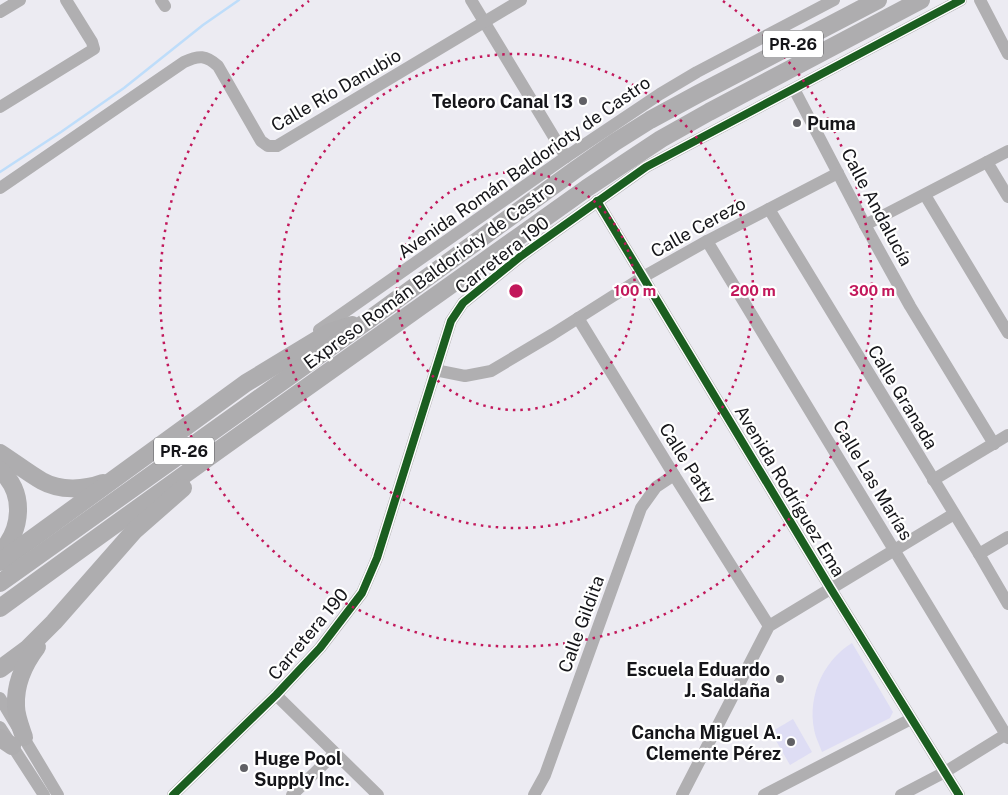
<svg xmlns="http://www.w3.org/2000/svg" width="1008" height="795" font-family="'Public Sans',sans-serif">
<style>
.green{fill:#deddf4}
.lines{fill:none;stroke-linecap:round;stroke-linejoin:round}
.stream{stroke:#beddfa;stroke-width:2.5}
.minor{stroke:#b0afb1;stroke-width:12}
.highway{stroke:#aeadaf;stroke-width:18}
.cycleway-casing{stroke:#fff;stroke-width:11}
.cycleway{stroke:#1b5e20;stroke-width:8}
.ring{fill:none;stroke:#c2185b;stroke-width:2.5;stroke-dasharray:2.5 5}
.poi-dot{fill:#606065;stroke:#fff;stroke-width:2}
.labels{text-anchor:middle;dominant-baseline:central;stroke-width:4.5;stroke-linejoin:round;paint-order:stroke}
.shield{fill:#fff;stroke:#5b5b5e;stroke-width:1}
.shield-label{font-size:16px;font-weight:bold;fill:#151519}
.street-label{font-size:18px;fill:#151519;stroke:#fff}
.poi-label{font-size:18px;font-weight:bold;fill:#151519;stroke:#fff;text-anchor:end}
.centre{fill:#c2185b;stroke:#fff;stroke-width:2.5}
.ring-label{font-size:15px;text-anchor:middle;font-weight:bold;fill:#c2185b;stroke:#fff;stroke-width:4.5;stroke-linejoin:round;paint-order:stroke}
</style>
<rect width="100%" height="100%" fill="#ecebf2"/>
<g class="green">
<path d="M 852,643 L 893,712 L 890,718 L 822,752 C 820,747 818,742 816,737 C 805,702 821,662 852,643 Z"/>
<polygon points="793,719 812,752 790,765 771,732"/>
</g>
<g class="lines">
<polyline class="stream" points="0,172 61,132 124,88 203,25 239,0"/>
<g class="minor">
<polyline points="161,0 165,6"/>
<polyline points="471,0 566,157"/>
<polyline points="980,0 1008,54"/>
<polyline points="0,12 20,0"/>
<polyline points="794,89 865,225 910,306 994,444"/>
<polyline points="0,107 94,49 92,42 66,0"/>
<polyline points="987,162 1008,197"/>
<path d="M 0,188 L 184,62 C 199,55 206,55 218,66 L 261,141 L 268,146 L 277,146 L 521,0"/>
<polyline points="925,195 1008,333"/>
<polyline points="597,201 831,589 959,795"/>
<polyline points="769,209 979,554 1008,604"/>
<polyline points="865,225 1008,151"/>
<polyline points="707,241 1008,738"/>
<polyline points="578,318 674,475 769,626"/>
<polyline points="319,330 566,157 660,94 697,72 834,0"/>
<polyline points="435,370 465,376 491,371 553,334 643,277 707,241 838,173"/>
<polyline points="933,480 1008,435"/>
<polyline points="979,554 1008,537"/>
<polyline points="276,695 378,795"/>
<polyline points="0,698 58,795"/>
<polyline points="0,727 44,795"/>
<polyline points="173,795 276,695 320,648 362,593 377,558 451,321 463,303 521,256 646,167 961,0"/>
<polyline points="292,795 335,753"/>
<polyline points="534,795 545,775 641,508 656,487 674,475"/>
<polyline points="682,795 769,626 954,514"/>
<polyline points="764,795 911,719"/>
<polyline points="901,795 945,772 1008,733"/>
</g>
<g class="highway">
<path d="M 0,453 C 14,462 28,473 42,481 C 60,491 84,490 103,483"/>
<path d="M 0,470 C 26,493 22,530 0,553"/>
<polyline points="0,562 246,383 330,332 352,325"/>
<polyline points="0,583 370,319 575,170 615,142 650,120 698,94 878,0"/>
<path d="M 0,608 C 194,466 391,328 587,188 L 661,139 L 709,112 L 921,0"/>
<polyline points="0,669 27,649 54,622 134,531 183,488"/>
<path d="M 24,737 C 21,728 16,716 16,706 C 15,684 24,664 37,647"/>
<polyline points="0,738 12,746"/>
</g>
<defs>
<g id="cycleway">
<polyline points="597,201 831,589 959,795"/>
<polyline points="173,795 276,695 320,648 362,593 377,558 451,321 463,303 521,256 646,167 961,0"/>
</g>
</defs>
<use href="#cycleway" class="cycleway-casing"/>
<use href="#cycleway" class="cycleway"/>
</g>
<g class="ring">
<circle cx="516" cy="291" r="119"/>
<circle cx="516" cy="291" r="237"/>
<path d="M723 1A356 356 0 1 1 309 1"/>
</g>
<g class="poi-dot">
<circle cx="583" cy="101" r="5"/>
<circle cx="797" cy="123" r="5"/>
<circle cx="780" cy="679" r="5"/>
<circle cx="791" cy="742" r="5"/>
<circle cx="244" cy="768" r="5"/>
</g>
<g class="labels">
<g class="shield">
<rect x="763" y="30.5" width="60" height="27" rx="4"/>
<rect x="154" y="437.5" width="60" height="27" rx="4"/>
</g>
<g class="shield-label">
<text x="793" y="44">PR-26</text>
<text x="184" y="451">PR-26</text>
</g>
<g class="street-label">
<text transform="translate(336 90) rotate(-30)">Calle Río Danubio</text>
<text transform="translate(524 167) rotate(-35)">Avenida Román Baldorioty de Castro</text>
<text transform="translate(877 207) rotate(62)">Calle Andalucía</text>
<text transform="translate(698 227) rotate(-29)">Calle Cerezo</text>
<text transform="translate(502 255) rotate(-38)">Carretera 190</text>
<text transform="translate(429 275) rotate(-36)">Expreso Román Baldorioty de Castro</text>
<text transform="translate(903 397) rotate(59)">Calle Granada</text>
<text transform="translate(688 463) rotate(58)">Calle Patty</text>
<text transform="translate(873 480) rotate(59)">Calle Las Marías</text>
<text transform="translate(790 491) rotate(59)">Avenida Rodríguez Ema</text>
<text transform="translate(581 624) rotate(-70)">Calle Gildita</text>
<text transform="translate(308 634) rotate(-50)">Carretera 190</text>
</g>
<g class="poi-label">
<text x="573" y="101">Teleoro Canal 13</text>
<text x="807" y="123" text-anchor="start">Puma</text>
<text x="770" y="669">Escuela Eduardo<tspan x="770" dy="21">J. Saldaña</tspan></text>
<text x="781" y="732">Cancha Miguel A.<tspan x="781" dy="21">Clemente Pérez</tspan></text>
<text x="254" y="758" text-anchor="start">Huge Pool<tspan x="254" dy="21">Supply Inc.</tspan></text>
</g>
</g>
<circle cx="516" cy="291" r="8" class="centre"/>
<g class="ring-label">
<text x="635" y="296">100 m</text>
<text x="753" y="296">200 m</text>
<text x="872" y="296">300 m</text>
</g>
</svg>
